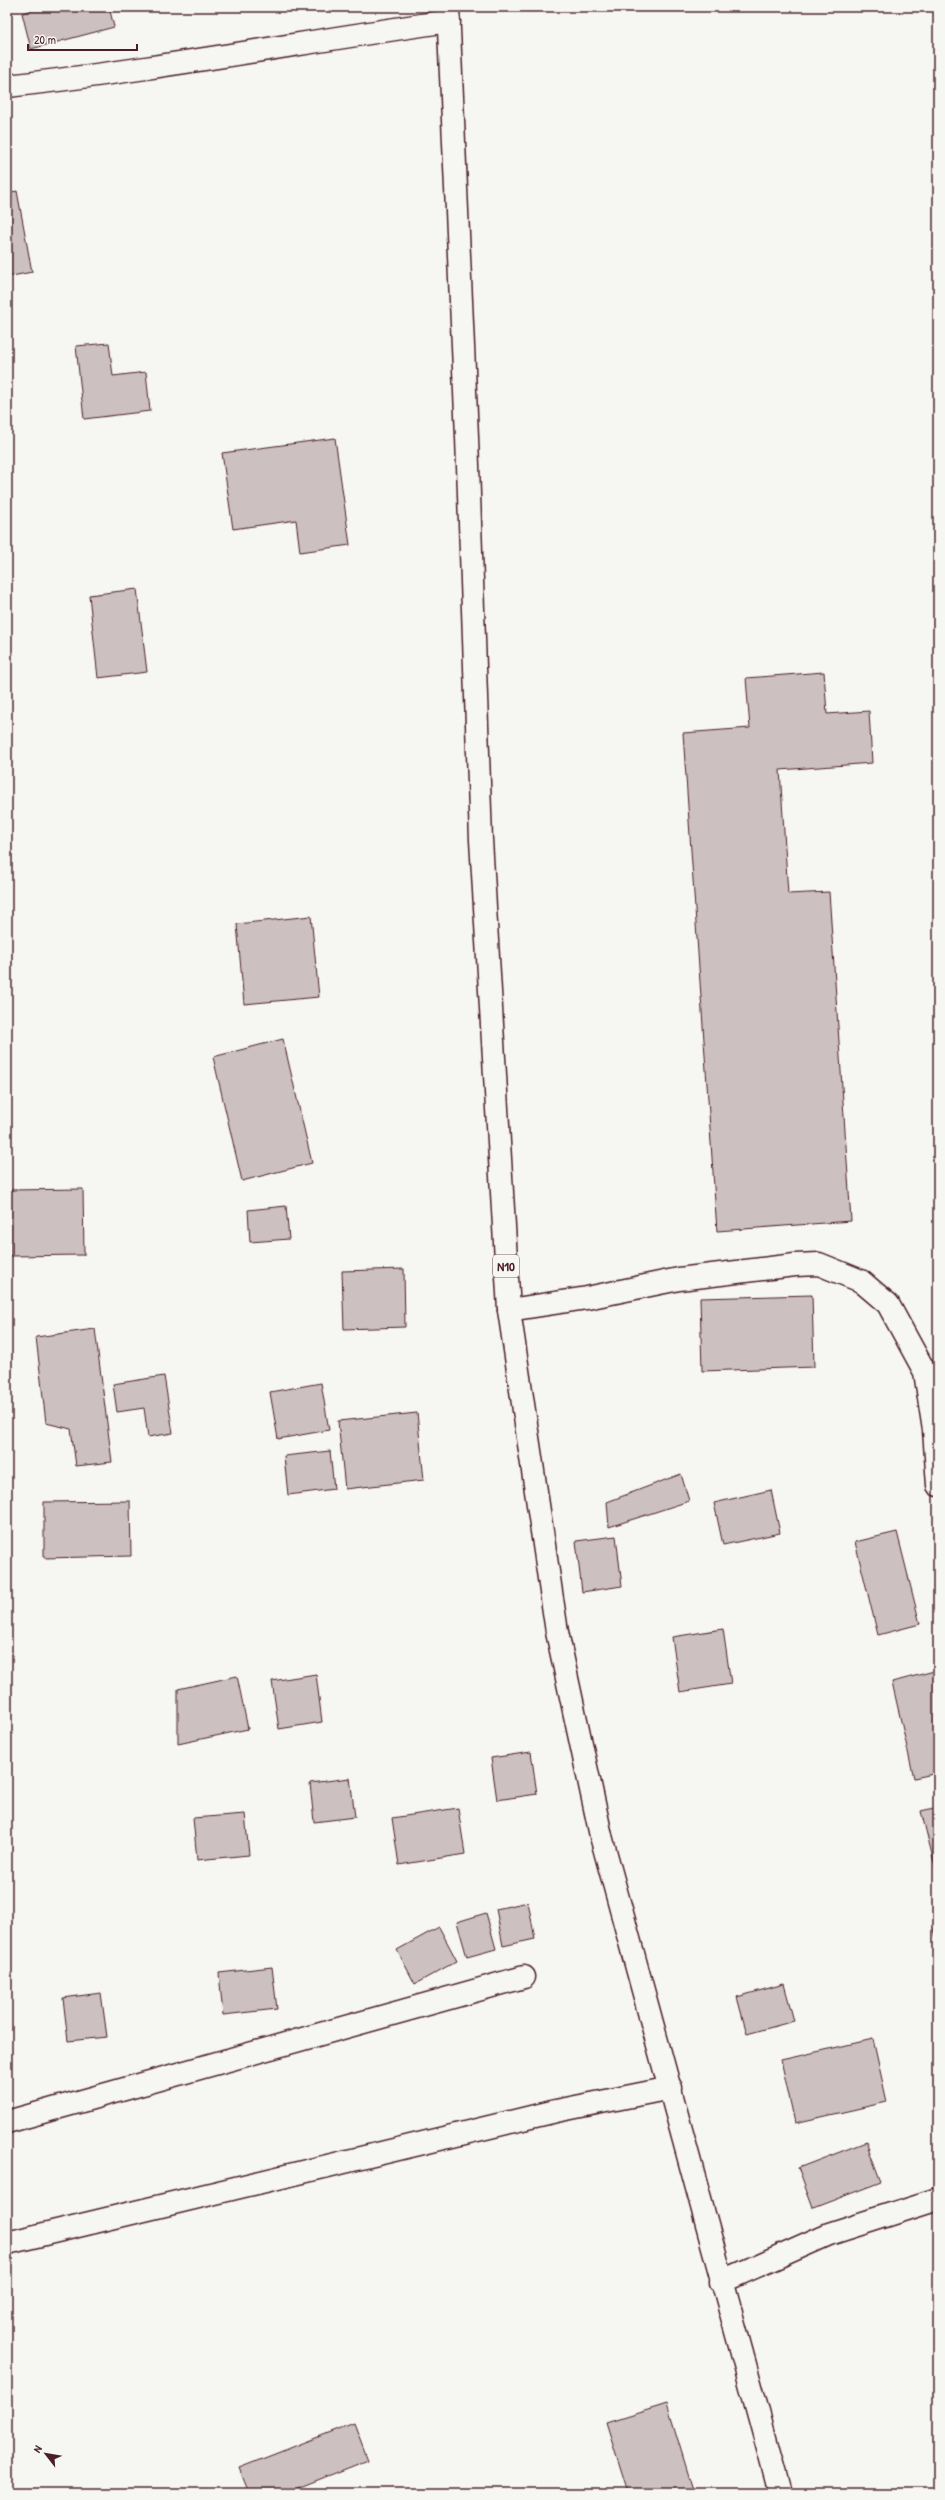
<svg xmlns="http://www.w3.org/2000/svg" width="945" height="2500" font-family="'Patrick Hand',sans-serif">
<style>
.building{fill:#ccc1c0;stroke:#4a1f2b}
.lines{fill:none;stroke-linecap:round;stroke-linejoin:round}
.minor-casing{stroke:#4a1f2b;stroke-width:25}
.primary-casing{stroke:#4a1f2b;stroke-width:25}
.minor{stroke:#f6f6f2;stroke-width:22}
.primary{stroke:#f6f6f2;stroke-width:22}
.labels{text-anchor:middle;dominant-baseline:central;stroke-width:3.5;stroke-linejoin:round;paint-order:stroke}
.shield{fill:#f6f6f2;stroke:#7e6067;stroke-width:1}
.shield-label{font-size:13px;font-weight:bold;fill:#4a1f2b}
</style>
<rect width="100%" height="100%" fill="#f6f6f2"/>
<filter id="ink" filterUnits="userSpaceOnUse"><feTurbulence type="fractalNoise" baseFrequency=".025" numOctaves="2"/><feDisplacementMap in="SourceGraphic" scale="8" xChannelSelector="R" yChannelSelector="G"/><feConvolveMatrix kernelMatrix="1 2 1 2 8 2 1 2 1" color-interpolation-filters="sRGB"/></filter>
<g filter="url(#ink)">
<g class="building">
<polygon points="37,7 109,7 114,27 31,49 22,13 37,9"/>
<polygon points="17,191 32,272 7,277 7,193"/>
<polygon points="109,343 113,376 146,372 150,411 84,419 76,346"/>
<polygon points="335,438 350,545 300,552 296,520 233,529 222,453"/>
<polygon points="137,589 147,672 98,678 89,595"/>
<polygon points="824,672 827,714 869,711 872,763 780,770 788,894 829,892 851,1221 717,1231 683,733 750,728 746,678"/>
<polygon points="311,916 319,997 244,1004 237,924"/>
<polygon points="283,1039 312,1163 242,1181 213,1057"/>
<polygon points="83,1189 84,1255 10,1256 9,1190"/>
<polygon points="286,1206 289,1239 250,1242 248,1210"/>
<polygon points="404,1269 405,1327 344,1329 342,1271"/>
<polygon points="812,1295 814,1367 702,1371 700,1298"/>
<polygon points="95,1329 112,1462 76,1466 71,1429 46,1423 36,1337"/>
<polygon points="164,1376 173,1433 148,1437 144,1408 117,1412 113,1384"/>
<polygon points="321,1383 329,1430 278,1439 270,1392"/>
<polygon points="417,1413 424,1480 345,1489 338,1421"/>
<polygon points="330,1451 334,1489 288,1495 284,1456"/>
<polygon points="681,1474 689,1501 609,1527 607,1502"/>
<polygon points="771,1490 780,1533 723,1545 714,1503"/>
<polygon points="130,1501 131,1556 44,1558 44,1502"/>
<polygon points="897,1532 920,1624 878,1635 855,1542"/>
<polygon points="616,1536 622,1586 582,1592 576,1541"/>
<polygon points="723,1629 731,1684 680,1692 672,1637"/>
<polygon points="938,1670 938,1773 914,1778 892,1682"/>
<polygon points="316,1674 322,1722 279,1729 272,1681"/>
<polygon points="237,1676 248,1729 178,1744 178,1689"/>
<polygon points="531,1752 537,1794 497,1800 491,1758"/>
<polygon points="350,1778 355,1817 314,1822 310,1783"/>
<polygon points="938,1807 938,1878 921,1811"/>
<polygon points="458,1808 465,1854 399,1865 392,1818"/>
<polygon points="245,1814 249,1855 197,1860 193,1818"/>
<polygon points="528,1902 535,1939 503,1946 496,1909"/>
<polygon points="486,1913 496,1949 467,1957 457,1922"/>
<polygon points="439,1927 457,1961 415,1984 397,1950"/>
<polygon points="938,1928 938,1947 934,1929"/>
<polygon points="272,1967 277,2009 223,2015 219,1973"/>
<polygon points="784,1984 794,2021 747,2034 737,1997"/>
<polygon points="101,1993 107,2037 68,2041 63,1998"/>
<polygon points="873,2039 887,2102 795,2123 781,2060"/>
<polygon points="938,2092 938,2112 933,2093"/>
<polygon points="866,2142 881,2182 813,2208 798,2168"/>
<polygon points="667,2404 694,2493 628,2493 606,2423"/>
<polygon points="354,2423 368,2460 285,2493 249,2493 239,2468"/>
</g>
<g class="lines">
<defs>
<g id="minor">
<path d="M 7,86 C 155,70 302,42 449,21"/>
<polyline points="509,1310 587,1298 679,1279 795,1265 819,1264 861,1281 888,1304 925,1372 934,1430 938,1485"/>
<polyline points="7,2122 524,1977"/>
<polyline points="7,2243 556,2111 671,2088"/>
<polyline points="721,2282 829,2234 938,2199"/>
</g>
<polyline id="primary" points="448,7 467,437 481,840 509,1310 557,1632 601,1836 780,2493"/>
</defs>
<use href="#minor" class="minor-casing"/>
<use href="#primary" class="primary-casing"/>
<use href="#minor" class="minor"/>
<use href="#primary" class="primary"/>
</g>
</g>
<g class="labels">
<rect class="shield" x="493" y="1255" width="26" height="22" rx="3"/>
<g class="shield-label">
<text x="506" y="1266">N10</text>
</g>
</g>
<rect width="945" height="2500" fill="none" stroke="#f6f6f2" stroke-width="24"/>
<rect x="12" y="12" width="921" height="2476" fill="none" stroke="#4a1f2b" stroke-width="1.5" filter="url(#ink)"/>
<g transform="translate(46 2454) rotate(301)" stroke="#f6f6f2" stroke-width="3" paint-order="stroke">
<path d="M0-3L7 15L0 10L-7 15Z" fill="#4a1f2b"/>
<text y="-6" font-size="11" font-weight="bold" text-anchor="middle" fill="#4a1f2b">N</text>
</g>
<path d="M28 44v6h109v-6" fill="none" stroke="#4a1f2b" stroke-width="2"/>
<text x="34" y="44" font-size="12" fill="#4a1f2b" stroke="#f6f6f2" stroke-width="3" paint-order="stroke">20 m</text>
</svg>
